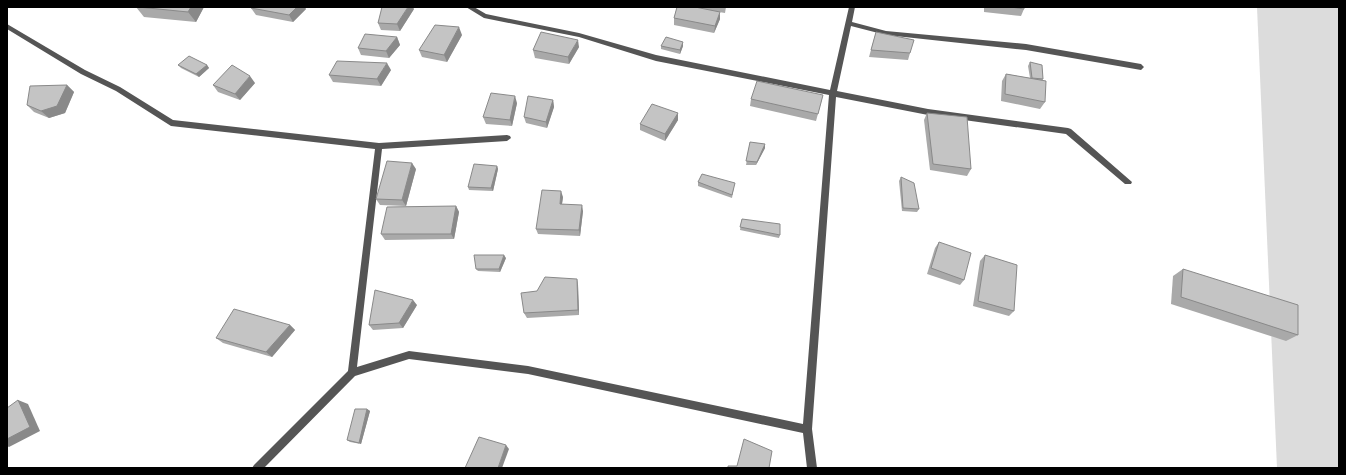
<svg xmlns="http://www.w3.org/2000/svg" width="1346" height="475" font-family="'Space Grotesk',sans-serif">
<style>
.green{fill:#dcdcdc}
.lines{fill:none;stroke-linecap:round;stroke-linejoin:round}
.street{fill:#555;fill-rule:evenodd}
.wall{fill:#a9a9a9}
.shaded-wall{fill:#898989}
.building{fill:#c4c4c4;stroke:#898989}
</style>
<rect width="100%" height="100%" fill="#fff"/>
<polygon class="green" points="1257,7 1339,7 1339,468 1277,468"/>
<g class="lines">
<polygon class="street" points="466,7 474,7 486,14 579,33 656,55 830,90 849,7 855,7 852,22 886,31 1026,44 1141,64 1144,67 1141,70 1026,50 886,35 851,26 837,91 928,109 1068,128 1071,129 1132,182 1131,184 1125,184 1066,134 928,115 836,97 812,429 817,468 807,468 803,433 528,374 409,359 355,376 264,468 252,468 254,465 348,371 375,149 171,126 116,91 81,74 7,29 7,24 85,70 120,87 173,120 379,143 507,135 510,136 511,138 507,141 382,149 357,367 409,351 528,366 803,424 829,95 656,61 579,37 484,18"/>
</g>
<g class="wall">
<polygon points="35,7 49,7 47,8"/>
<polygon points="136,7 204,7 196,22 144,17"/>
<polygon points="676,7 726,7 725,13 719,12 720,19 714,33 674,25 674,18 677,7"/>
<polygon points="984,7 1024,7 1024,9 1021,16 984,12"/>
<polygon points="251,8 306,9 293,22 256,15"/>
<polygon points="414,9 400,31 381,30 378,23"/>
<polygon points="876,32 910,53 908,60 869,57"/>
<polygon points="462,35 447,62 422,57 419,50"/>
<polygon points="397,37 400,45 389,58 361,55 358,48"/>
<polygon points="661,46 683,46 680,54 661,49"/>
<polygon points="579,47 569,64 535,58 533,50"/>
<polygon points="1030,62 1043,79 1042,81 1045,102 1040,109 1001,101 1002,81 1006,74 1030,78 1028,66"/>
<polygon points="178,65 207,65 209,68 199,77 181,68"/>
<polygon points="391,70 381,86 333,82 329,75"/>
<polygon points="255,83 240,100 218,92 213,85"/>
<polygon points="67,85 74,92 65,113 49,118 34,112 27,105"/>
<polygon points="823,95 816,121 750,106 751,99"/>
<polygon points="553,100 554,107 547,128 526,123 524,117"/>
<polygon points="517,103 512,126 486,124 483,117"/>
<polygon points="678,113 678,120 665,141 640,130 640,124"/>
<polygon points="927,113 971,169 967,176 930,170 924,120"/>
<polygon points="750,142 765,148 756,165 746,165"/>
<polygon points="497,166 498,169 493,191 469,190 468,187"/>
<polygon points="416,169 406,206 380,205 376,199"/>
<polygon points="901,177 919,209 917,212 902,211 899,181"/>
<polygon points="698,182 734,187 732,198 698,186"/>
<polygon points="563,197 562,204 583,211 580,236 538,234 536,229"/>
<polygon points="456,206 459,212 454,239 385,240 381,234"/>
<polygon points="742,219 780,235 779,238 740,230"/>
<polygon points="939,242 964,280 960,285 927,274 935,248"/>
<polygon points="985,255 1014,311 1009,316 973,306 980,261"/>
<polygon points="506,258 500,272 478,271 476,269"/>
<polygon points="1183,269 1298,335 1286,341 1171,304 1173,276"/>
<polygon points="577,279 578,285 579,315 527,318 524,313"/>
<polygon points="417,305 403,328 373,330 369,325"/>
<polygon points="290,325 295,330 272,357 223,343 216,338"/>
<polygon points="367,409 370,411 361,444 350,442 347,440"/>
</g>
<g class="shaded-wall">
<polygon points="191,7 204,7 196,22 188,12"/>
<polygon points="297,7 305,7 306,9 293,22 289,15"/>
<polygon points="408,7 413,7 414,9 400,31 397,24"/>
<polygon points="720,12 720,19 714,33 715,26"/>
<polygon points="459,27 462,35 447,62 444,55"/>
<polygon points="397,37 400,45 389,58 386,51"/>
<polygon points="578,40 579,47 569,64 568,57"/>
<polygon points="683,42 683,46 680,54 680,50"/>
<polygon points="387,63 391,70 381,86 377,79"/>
<polygon points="207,65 209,68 199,77 196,74"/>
<polygon points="250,76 255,83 240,100 235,94"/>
<polygon points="67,85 74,92 65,113 49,118 41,111"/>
<polygon points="515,96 517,103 512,126 510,120"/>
<polygon points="553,100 554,107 547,128 546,122"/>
<polygon points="678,113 678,120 665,141 665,134"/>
<polygon points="765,144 765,148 756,165 757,162"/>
<polygon points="412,163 416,169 406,206 402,200"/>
<polygon points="497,166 498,169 493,191 491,188"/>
<polygon points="561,191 563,197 561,210 560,204"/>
<polygon points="582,205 583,211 580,236 579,230"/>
<polygon points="456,206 459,212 454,239 451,234"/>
<polygon points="504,255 506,258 500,272 499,269"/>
<polygon points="577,279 578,285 579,315 578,310"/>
<polygon points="413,300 417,305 403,328 399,323"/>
<polygon points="290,325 295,330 272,357 266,352"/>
<polygon points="18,400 28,404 40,431 9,447 7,446 7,439"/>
<polygon points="367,409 370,411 361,444 359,443"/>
<polygon points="506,445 509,449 502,468 498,468"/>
</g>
<g class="building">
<polygon points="138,7 191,7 188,12"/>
<polygon points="252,7 297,7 289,15 251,8"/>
<polygon points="382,7 408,7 397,24 378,23"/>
<polygon points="677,7 695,7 720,12 715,26 674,18"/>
<polygon points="1011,7 1024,7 1024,9"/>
<polygon points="435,25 459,27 444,55 419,50"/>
<polygon points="541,32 578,40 568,57 533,50"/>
<polygon points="876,32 914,40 910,53 871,50"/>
<polygon points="365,34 397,37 386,51 358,48"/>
<polygon points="666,37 683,42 680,50 661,46"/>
<polygon points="189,56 207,65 196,74 178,65"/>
<polygon points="337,61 387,63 377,79 329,75"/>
<polygon points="1030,62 1042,65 1043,79 1032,78"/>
<polygon points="232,65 250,76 235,94 213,85"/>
<polygon points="1006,74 1046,81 1045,102 1005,94"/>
<polygon points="757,81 823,95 818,114 751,99"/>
<polygon points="67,85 57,106 41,111 27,105 30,86"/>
<polygon points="491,93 515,96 510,120 483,117"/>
<polygon points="528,96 553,100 546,122 524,117"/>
<polygon points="652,104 678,113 665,134 640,124"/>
<polygon points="927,113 967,117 971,169 933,164"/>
<polygon points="750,142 765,144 757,162 746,161"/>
<polygon points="387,161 412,163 402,200 376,199"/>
<polygon points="474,164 497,166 491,188 468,187"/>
<polygon points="702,174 735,183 732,195 698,182"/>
<polygon points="901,177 914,183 919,209 903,208"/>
<polygon points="542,190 561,191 560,204 582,205 579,230 536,229"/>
<polygon points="456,206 451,234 381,234 387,207"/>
<polygon points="742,219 780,224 780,235 740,227"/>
<polygon points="939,242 971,253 964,280 931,268"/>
<polygon points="474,255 504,255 499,269 476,269"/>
<polygon points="985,255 1017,265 1014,311 978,301"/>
<polygon points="1183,269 1298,305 1298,335 1181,297"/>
<polygon points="545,277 577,279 578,310 524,313 521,293 537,291"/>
<polygon points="375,290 413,300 399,323 369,325"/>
<polygon points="234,309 290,325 266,352 216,338"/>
<polygon points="18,400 30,427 7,439 7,408"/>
<polygon points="355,409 367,409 359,443 347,440"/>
<polygon points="479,437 506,445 498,468 465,468"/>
<polygon points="744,439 772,451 769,468 728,468 728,466 737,466"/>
</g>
<rect width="1346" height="475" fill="none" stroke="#000000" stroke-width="16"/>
</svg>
